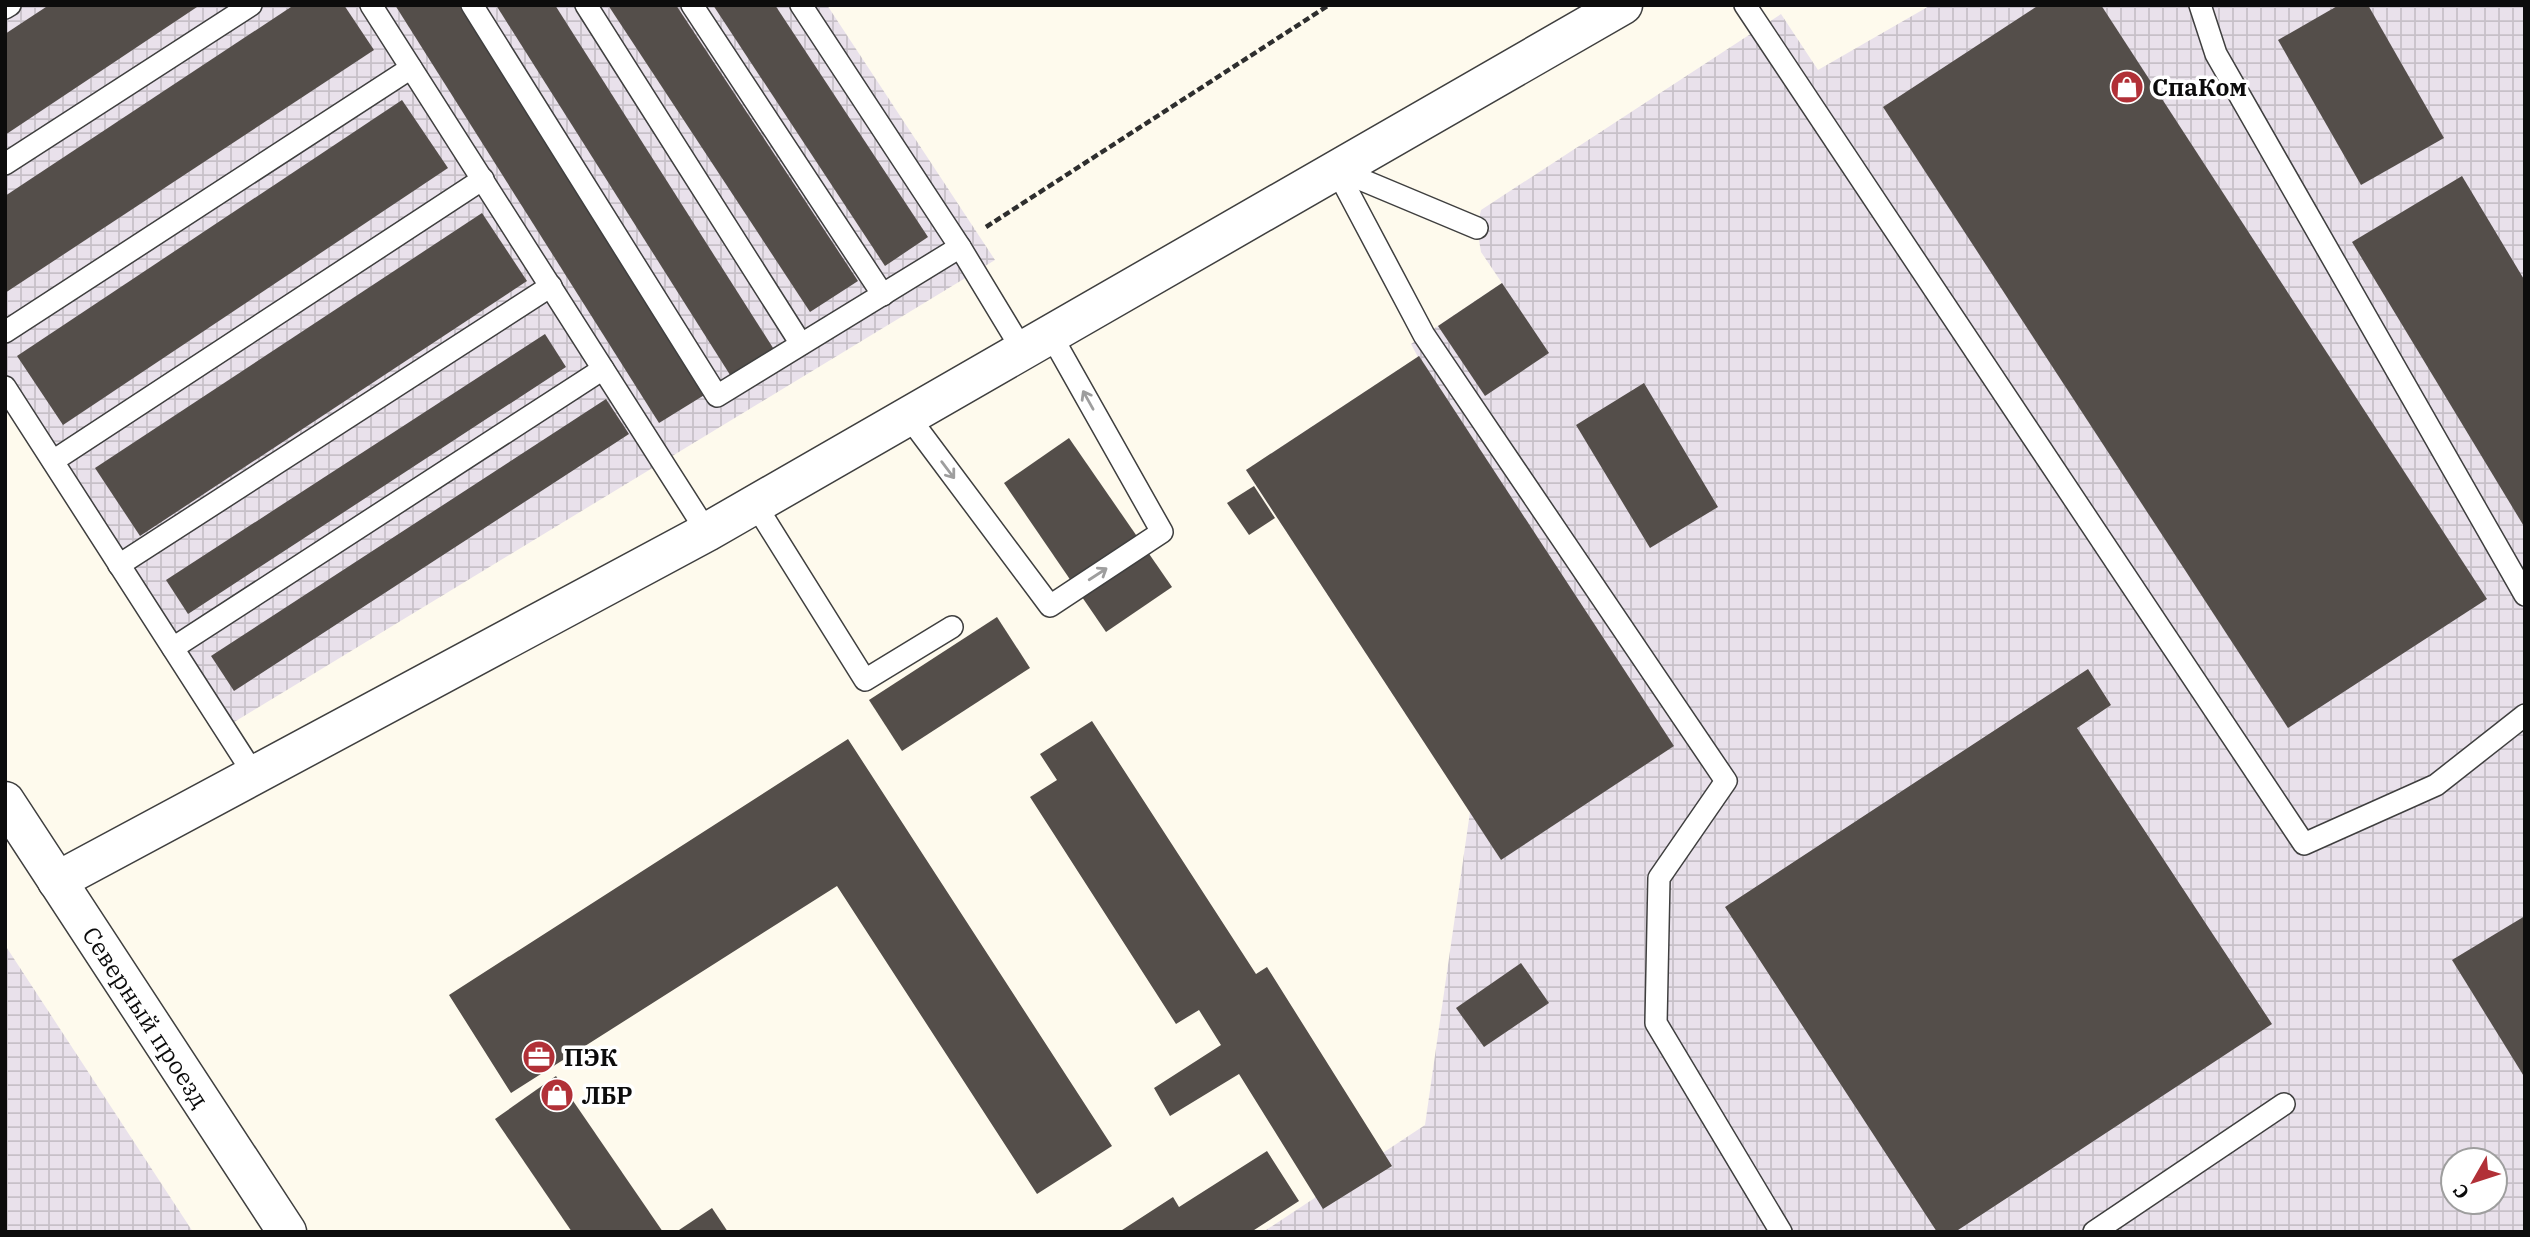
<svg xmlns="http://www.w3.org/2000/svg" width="2530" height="1237" font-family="'IBM Plex Serif',serif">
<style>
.industrial{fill:url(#industrial-grid);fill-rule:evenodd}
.building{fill:#544e4a}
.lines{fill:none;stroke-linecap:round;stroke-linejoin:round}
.lane-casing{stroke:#3f3f3f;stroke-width:24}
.street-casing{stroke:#3f3f3f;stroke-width:41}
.path{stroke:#2e2e2e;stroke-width:4.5;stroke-dasharray:7 3.5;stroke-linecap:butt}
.lane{stroke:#fff;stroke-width:21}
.street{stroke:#fff;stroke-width:38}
.oneway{stroke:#9e9e9e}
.labels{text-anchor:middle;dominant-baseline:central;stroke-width:7;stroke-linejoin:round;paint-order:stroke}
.poi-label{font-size:24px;font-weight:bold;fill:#0c0c0c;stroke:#fff;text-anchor:start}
.street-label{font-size:24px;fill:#0c0c0c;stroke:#fff}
</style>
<defs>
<pattern id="industrial-grid" width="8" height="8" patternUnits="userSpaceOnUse" patternTransform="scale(1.75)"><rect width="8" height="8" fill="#e9e1eb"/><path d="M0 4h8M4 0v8" fill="none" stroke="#c7c0c8"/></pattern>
</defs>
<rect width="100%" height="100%" fill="#fefaed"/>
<g class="industrial">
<polygon points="5,5 827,5 995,260 221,730 5,396"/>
<path d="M 1931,5 L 2525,5 L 2525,1232 L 1263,1232 L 1425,1125 L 1470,812 L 1246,470 L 1418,357 L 1411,344 L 1502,283 L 1481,252 L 1477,228 L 1481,210 L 1781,14 L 1818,70 ZM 2453,1160 L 2495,1160 L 2495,1202 L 2453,1202 Z"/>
<polygon points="5,945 193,1232 5,1232"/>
</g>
<g class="building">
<polygon points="49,5 200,5 5,135 5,34"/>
<polygon points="294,5 344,5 374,50 5,293 5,196"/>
<polygon points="395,5 460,5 706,394 659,423"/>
<polygon points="496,5 555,5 775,351 732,378"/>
<polygon points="608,5 676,5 858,281 810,312"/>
<polygon points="713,5 775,5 928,237 885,266"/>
<polygon points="2039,5 2101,5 2487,599 2288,728 1883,107"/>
<polygon points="2339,5 2368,5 2444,138 2361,185 2278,40"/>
<polygon points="402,100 448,168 63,425 17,356"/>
<polygon points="2462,176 2525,281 2525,528 2352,242"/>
<polygon points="482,213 527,281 140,536 95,468"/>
<polygon points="1502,283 1549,353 1485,396 1438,326"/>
<polygon points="545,334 566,367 188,614 166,580"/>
<polygon points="1419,356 1674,746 1501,860 1246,470"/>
<polygon points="1644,383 1718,507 1650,548 1576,425"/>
<polygon points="606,399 629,434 234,691 211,656"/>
<polygon points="1069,438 1172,587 1106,632 1004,483"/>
<polygon points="1254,486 1275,518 1249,535 1227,503"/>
<polygon points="997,617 1030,668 902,751 869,700"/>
<polygon points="2088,669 2111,705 2077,728 2272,1024 1955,1232 1937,1232 1725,907"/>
<polygon points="1092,721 1256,974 1267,967 1392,1166 1323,1209 1239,1074 1170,1116 1154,1088 1221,1045 1199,1010 1176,1024 1030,797 1057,780 1040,754"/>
<polygon points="848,739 1112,1146 1037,1194 837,886 511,1093 449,995"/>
<polygon points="2525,916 2525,1078 2452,960"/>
<polygon points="1521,963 1549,1003 1484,1047 1456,1008"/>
<polygon points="556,1076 663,1232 572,1232 495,1119"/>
<polygon points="1267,1151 1299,1201 1251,1232 1119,1232 1173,1197 1179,1207"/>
<polygon points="712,1208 728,1232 676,1232"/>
</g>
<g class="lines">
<defs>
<g id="lane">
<polyline points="371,5 707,532"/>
<polyline points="472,5 717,396 960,247"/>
<polyline points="586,5 801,344"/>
<polyline points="692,5 883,295"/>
<polyline points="801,5 960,247 1023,351"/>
<polyline points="1745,5 2304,844 2436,785 2525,715"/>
<polyline points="2200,5 2216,54 2525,595"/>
<polyline points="5,8 10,5"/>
<polyline points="5,164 251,5"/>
<polyline points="1336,169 1424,335 1726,781 1659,878 1656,1023 1781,1232"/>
<polyline points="1336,169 1477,228"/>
<polyline points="5,332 411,68"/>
<polyline points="5,387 255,776"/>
<polyline points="908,416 1050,606 1162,532 1051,335"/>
<polyline points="53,461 483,179"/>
<polyline points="755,504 865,680 952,627"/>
<polyline points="119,565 551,286"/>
<polyline points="173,648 603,369"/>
<polyline points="2094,1232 2284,1104"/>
</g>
<g id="street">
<polyline points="5,801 287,1232"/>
<polyline points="57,881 707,532 1623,5"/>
</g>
</defs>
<use href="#lane" class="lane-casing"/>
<use href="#street" class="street-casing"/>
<polyline class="path" points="986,227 1329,5"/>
<use href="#lane" class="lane"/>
<use href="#street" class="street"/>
</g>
<defs><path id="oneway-shaft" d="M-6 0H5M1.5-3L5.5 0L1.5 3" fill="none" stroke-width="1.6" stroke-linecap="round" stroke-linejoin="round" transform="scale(1.75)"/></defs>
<g class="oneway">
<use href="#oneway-shaft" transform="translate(1088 400) rotate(-119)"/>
<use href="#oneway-shaft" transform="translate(948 470) rotate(53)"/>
<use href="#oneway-shaft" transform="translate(1098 574) rotate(-33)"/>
</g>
<defs>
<symbol id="shop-disc" viewBox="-11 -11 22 22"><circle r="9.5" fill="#b13037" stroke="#fff"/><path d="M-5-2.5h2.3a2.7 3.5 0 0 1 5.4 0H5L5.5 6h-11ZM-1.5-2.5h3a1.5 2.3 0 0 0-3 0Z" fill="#fff"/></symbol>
<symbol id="office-disc" viewBox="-11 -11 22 22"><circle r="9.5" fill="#b13037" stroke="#fff"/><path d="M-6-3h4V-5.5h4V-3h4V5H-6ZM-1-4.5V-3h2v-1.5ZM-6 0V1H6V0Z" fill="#fff"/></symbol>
</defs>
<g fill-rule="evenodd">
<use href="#shop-disc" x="2108" y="68" width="38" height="38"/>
<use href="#office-disc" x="520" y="1038" width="38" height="38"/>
<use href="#shop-disc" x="538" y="1076" width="38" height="38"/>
</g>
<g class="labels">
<g class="poi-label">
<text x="2152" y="87">СпаКом</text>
<text x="564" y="1057">ПЭК</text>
<text x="582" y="1095">ЛБР</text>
</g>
<g class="street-label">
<text transform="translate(146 1017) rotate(57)">Северный проезд</text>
</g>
</g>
<rect width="2530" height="1237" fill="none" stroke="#0c0c0c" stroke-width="14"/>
<g transform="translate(2474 1181) rotate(231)"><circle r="33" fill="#ffffff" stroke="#9e9e9e" stroke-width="2"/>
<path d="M0-5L12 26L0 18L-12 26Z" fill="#b13037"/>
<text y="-10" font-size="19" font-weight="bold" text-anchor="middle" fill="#0c0c0c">С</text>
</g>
</svg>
